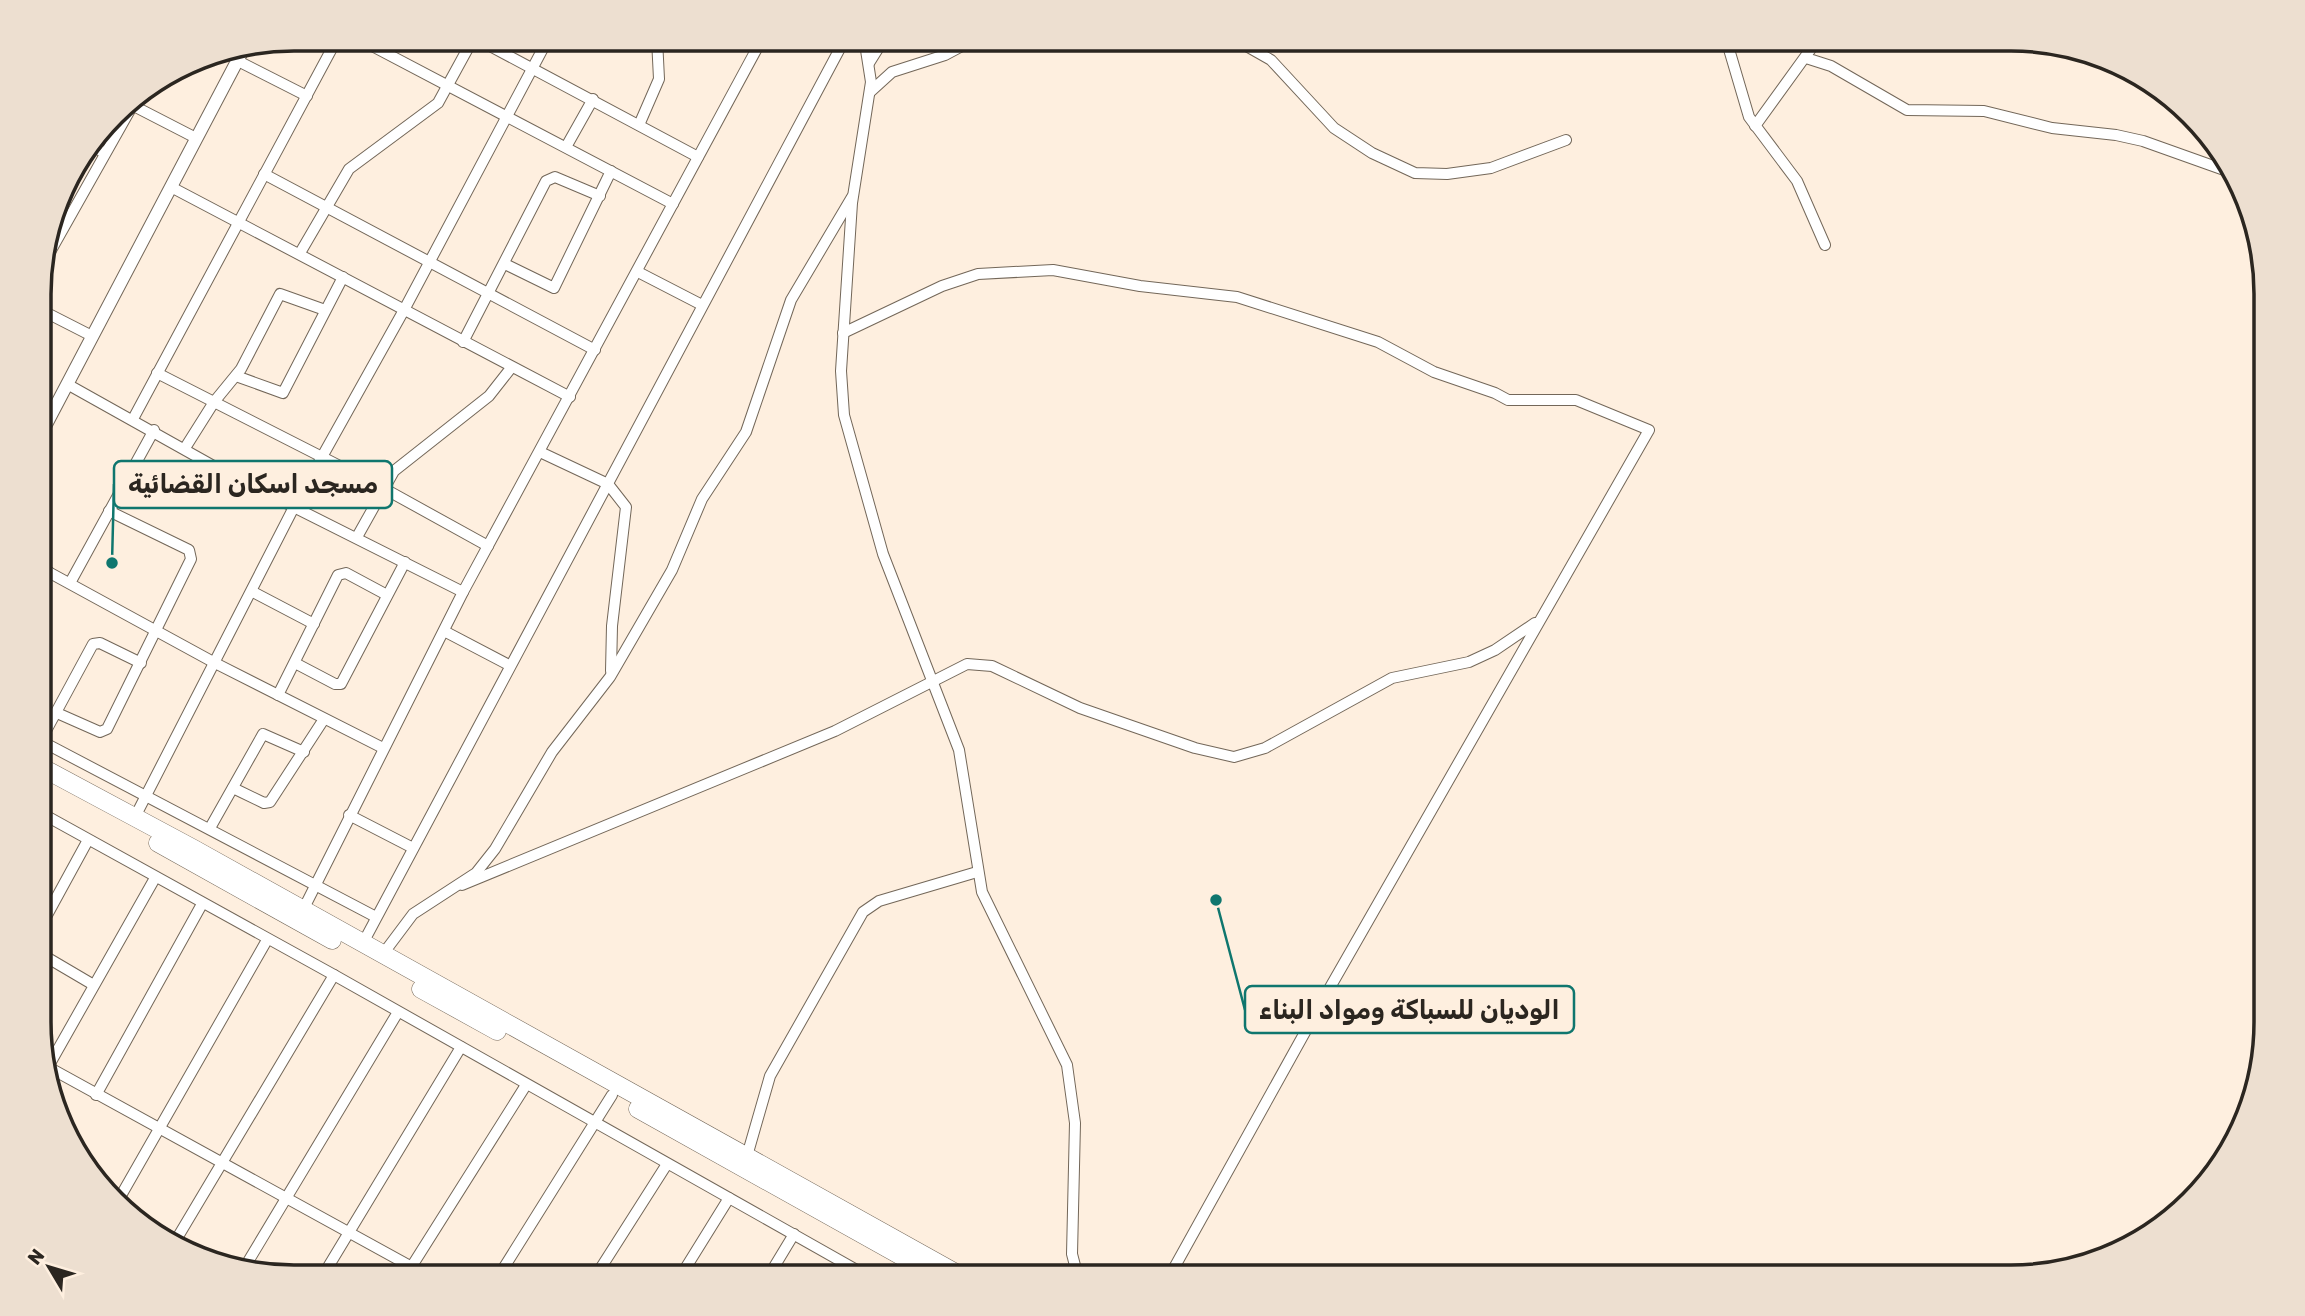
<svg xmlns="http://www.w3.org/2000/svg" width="2305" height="1316" font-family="Rubik,'Noto Naskh Arabic',sans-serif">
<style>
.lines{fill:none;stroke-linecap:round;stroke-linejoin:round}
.minor-casing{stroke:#736759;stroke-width:12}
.tertiary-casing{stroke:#736759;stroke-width:14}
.trunk-casing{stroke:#736759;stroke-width:19}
.minor{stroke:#fff;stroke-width:10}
.tertiary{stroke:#fff;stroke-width:12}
.trunk{stroke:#fff;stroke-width:18}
.rim{fill:none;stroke:#2b2620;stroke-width:3.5}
.leader{fill:none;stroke:#0f766e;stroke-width:2.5}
.callout-dot{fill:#0f766e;stroke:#feefdf;stroke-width:2.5}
.callout{fill:#feefdf;stroke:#0f766e;stroke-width:2.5}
.callout-label{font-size:26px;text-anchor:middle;font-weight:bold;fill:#2b2620}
</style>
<rect width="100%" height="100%" fill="#feefdf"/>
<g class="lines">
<defs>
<g id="minor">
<polyline points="359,39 673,204"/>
<polyline points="477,39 698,157"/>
<polyline points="858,39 866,50 871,82 852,203 841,371 844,415 883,554 959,750 982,892 1067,1065 1075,1123 1072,1254 1078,1277"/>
<polyline points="1234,39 1271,60 1334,128 1372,153 1415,173 1447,174 1491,168 1566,140"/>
<polyline points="1726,39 1749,117 1797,181 1825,245"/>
<polyline points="1806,58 1831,66 1907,110 1984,111 2052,128 2116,135 2143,141 2230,172"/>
<polyline points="238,61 307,96"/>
<polyline points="869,63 884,39"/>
<polyline points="870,92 892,72 945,55 975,39"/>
<polyline points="126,102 196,138"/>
<polyline points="639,125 659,79 657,39"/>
<polyline points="1755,126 1818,39"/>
<polyline points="92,146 105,153"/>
<polyline points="566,147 593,99"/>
<polyline points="264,174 595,350"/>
<polyline points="171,187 570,397"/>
<polyline points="300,253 349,169 438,103 473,39"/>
<polyline points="505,264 554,288 611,171"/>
<polyline points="41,268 139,94"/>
<polyline points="638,272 702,305"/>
<polyline points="41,310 92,336"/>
<polyline points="843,333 942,286 978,274 1053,270 1140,286 1237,297 1378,342 1434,372 1495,393 1508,400 1576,400 1649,430 1324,998 1169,1277"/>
<polyline points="463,342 546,181 555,177 600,196"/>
<polyline points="157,373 383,488 488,546"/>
<polyline points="236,376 283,393 343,277"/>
<polyline points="67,384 226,473 463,592"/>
<polyline points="133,419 337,39"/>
<polyline points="185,448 214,402 241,369 280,294 325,310"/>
<polyline points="540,452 608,484 626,507 612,626 611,671"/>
<polyline points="357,537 394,471 489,396 511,368"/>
<polyline points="41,568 215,663 383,748"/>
<polyline points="70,583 154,430"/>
<polyline points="41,587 49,572"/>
<polyline points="253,592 314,624"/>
<polyline points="444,631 509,665"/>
<polyline points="295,663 335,684 341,684 405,562"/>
<polyline points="278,695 338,575 346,573 387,595"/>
<polyline points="57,713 100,732 107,729 191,559 189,550 109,511"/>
<polyline points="41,740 93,644 100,643 141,663"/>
<polyline points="41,741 376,917"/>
<polyline points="233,788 264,803 270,802 324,719"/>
<polyline points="41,813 334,975 869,1277"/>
<polyline points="349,815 413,848"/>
<polyline points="135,817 294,507 404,310 548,39"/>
<polyline points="210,828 263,734 304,752"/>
<polyline points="462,885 835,731 967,664 992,666 1080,708 1195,748 1234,757 1265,748 1392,678 1469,662 1495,650 1535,623"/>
<polyline points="303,910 463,592 762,39"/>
<polyline points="41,926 88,840"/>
<polyline points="363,943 845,39"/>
<polyline points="41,954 92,984"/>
<polyline points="383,954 413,914 476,873 495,849 552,752 610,677 672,570 702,499 746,432 791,300 852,197"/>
<polyline points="48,1067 155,878"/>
<polyline points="46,1069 48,1067 430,1277"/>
<polyline points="96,1095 202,904"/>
<polyline points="747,1156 770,1076 863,912 879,901 977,872"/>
<polyline points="119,1199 267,940"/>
<polyline points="173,1245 334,975"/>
<polyline points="2097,1256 2153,1229"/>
<polyline points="246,1265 398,1012"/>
<polyline points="322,1277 461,1047"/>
<polyline points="405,1277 526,1085"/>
<polyline points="498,1277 612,1095"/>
<polyline points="595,1277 667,1164"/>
<polyline points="680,1277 729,1198"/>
<polyline points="768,1277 794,1234"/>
</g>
<polyline id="tertiary" points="41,434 244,48"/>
<g id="trunk">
<polyline points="41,767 194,849 963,1277"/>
<polyline points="158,843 332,940"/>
<polyline points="421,989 497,1031"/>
<polyline points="638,1109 939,1277"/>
</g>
</defs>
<use href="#minor" class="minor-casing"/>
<use href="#tertiary" class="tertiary-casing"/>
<use href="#trunk" class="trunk-casing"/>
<use href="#minor" class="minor"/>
<use href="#tertiary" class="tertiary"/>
<use href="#trunk" class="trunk"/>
</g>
<path d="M0 0H2305V1316H0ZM294 51H2011A243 243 0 0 1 2254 294V1022A243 243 0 0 1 2011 1265H294A243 243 0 0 1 51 1022V294A243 243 0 0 1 294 51Z" fill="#eddfd0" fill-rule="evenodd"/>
<path class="rim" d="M294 51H2011A243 243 0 0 1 2254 294V1022A243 243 0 0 1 2011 1265H294A243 243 0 0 1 51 1022V294A243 243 0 0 1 294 51Z"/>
<path class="leader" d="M112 563L114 484M1216 900L1245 1010"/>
<g class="callout-dot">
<circle cx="112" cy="563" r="7"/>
<circle cx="1216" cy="900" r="7"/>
</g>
<g class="callout">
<rect x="114" y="461" width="278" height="47" rx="7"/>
<rect x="1245" y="986" width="329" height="47" rx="7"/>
</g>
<g class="callout-label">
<text x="253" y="493">مسجد اسكان القضائية</text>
<text x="1409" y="1019">الوديان للسباكة ومواد البناء</text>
</g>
<g transform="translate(49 1267) rotate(308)" stroke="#feefdf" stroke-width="5" paint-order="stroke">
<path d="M0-5L12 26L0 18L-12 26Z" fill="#2b2620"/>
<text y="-10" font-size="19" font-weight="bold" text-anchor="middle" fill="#2b2620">N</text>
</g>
</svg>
